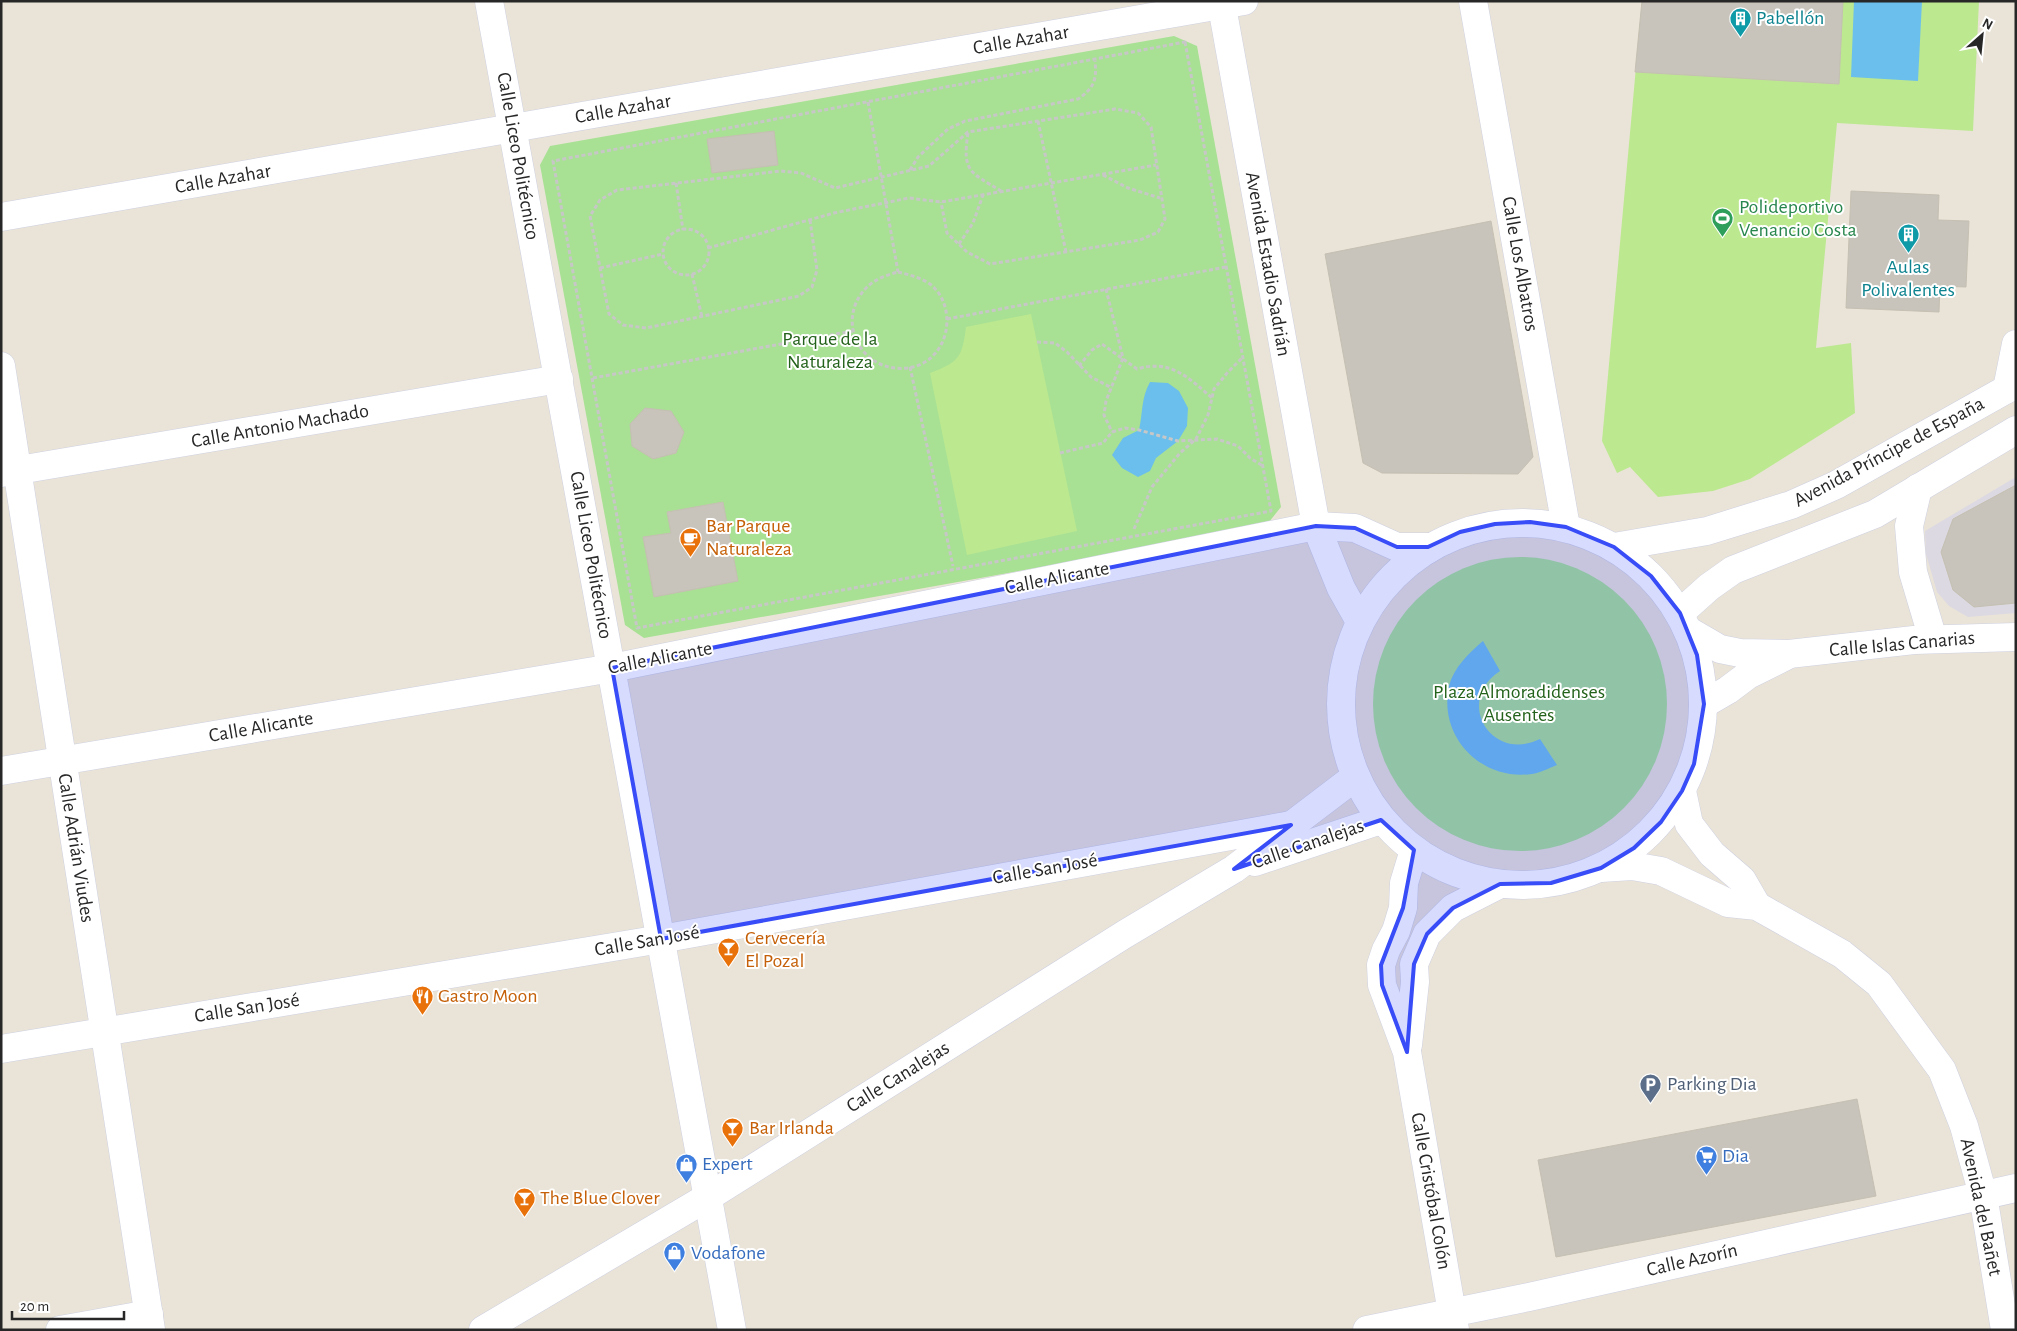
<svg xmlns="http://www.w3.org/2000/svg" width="2017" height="1331" font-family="'Alegreya Sans',sans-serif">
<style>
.industrial{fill:#dcd9e2}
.green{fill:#a8e194}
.pitch{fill:#bce890}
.water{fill:#6bbfec}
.building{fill:#c8c3bb;stroke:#c5c0b2}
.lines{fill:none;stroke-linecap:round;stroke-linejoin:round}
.minor-casing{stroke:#ced0e0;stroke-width:29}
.secondary-casing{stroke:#ced0e0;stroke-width:29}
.path{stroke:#c7c7c7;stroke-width:3;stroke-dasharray:4 2.5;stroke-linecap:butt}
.minor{stroke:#fff;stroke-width:28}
.secondary{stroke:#fff;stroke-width:28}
.marked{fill:#384cf7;fill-opacity:0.2;stroke:#384cf7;stroke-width:4;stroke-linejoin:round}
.labels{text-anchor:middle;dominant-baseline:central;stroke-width:4;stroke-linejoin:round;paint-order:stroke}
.culture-label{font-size:20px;fill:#0d838f;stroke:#fff;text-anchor:start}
.street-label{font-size:20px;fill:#272727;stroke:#fff}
.leisure-label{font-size:20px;fill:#27864d;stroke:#fff;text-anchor:start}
.park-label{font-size:20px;fill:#23621a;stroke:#fff}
.food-label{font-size:20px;fill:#c56008;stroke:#fff;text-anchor:start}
.service-label{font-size:20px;fill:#4e5e75;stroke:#fff;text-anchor:start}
.shop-label{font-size:20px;fill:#366cbe;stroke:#fff;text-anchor:start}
</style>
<rect width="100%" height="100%" fill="#eae4d8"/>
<polygon class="industrial" points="2016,477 2016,613 1968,617 1949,606 1937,592 1926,554 1925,531"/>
<g class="green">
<polygon points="1174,36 1197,46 1281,507 1265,527 644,638 625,625 540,165 550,146"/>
<circle cx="1520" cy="704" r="147"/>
</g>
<g class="pitch">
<polygon points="1642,1 1979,1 1973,131 1837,123 1816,348 1851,343 1855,413 1750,479 1713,491 1658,497 1630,467 1617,473 1602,441"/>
<path d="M 1031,314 L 1077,531 L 967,555 L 930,373 C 959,362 962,358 966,327 Z"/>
</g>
<g class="water">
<polygon points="1854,1 1922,1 1918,81 1851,77"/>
<path d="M 1150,382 L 1168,383 L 1179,391 L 1188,408 L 1187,426 L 1178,441 L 1156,458 L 1150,471 L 1138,477 L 1122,468 L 1112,455 L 1123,438 L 1139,430 C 1143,412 1141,398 1150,382 Z"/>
<path d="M 1483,641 L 1500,671 C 1454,701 1491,763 1540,739 L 1557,765 C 1549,768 1540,773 1532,774 C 1481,781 1438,737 1449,686 C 1454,667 1469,653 1483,641 Z"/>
</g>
<g class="building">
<polygon points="1642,1 1843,1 1839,84 1635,72"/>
<polygon points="774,131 778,165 712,173 707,139"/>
<polygon points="1851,191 1939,195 1938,220 1969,221 1966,287 1940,286 1939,312 1846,308"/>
<polygon points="1491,221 1533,457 1518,474 1382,473 1363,463 1325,254"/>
<polygon points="645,408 671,411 684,432 676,453 653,459 632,446 630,424"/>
<polygon points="2016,485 2016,603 1974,607 1953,590 1941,552 1953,519"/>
<polygon points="723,502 738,581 654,597 643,537 671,533 667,512"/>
<polygon points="1857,1099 1876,1196 1556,1257 1538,1160"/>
</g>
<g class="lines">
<defs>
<g id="minor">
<polyline points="489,1 732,1330"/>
<polyline points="1221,1 1316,526 1341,588 1359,620"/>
<polyline points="1473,1 1566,527"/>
<polyline points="1,217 1244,1"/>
<polyline points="1,366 151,1330"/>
<polyline points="2007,389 2016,344"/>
<polyline points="1,473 559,379"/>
<polyline points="1918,488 1909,526 1913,572 1933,639"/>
<polyline points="1689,631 1720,649 1740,653 1789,654 1914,640 2016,637"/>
<polyline points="1704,704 1728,690 1748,675 1786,656"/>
<polyline points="1,771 612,668 1316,526 1355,528 1397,547 1428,547"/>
<polyline points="1682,791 1689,824 1712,854 1742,880 1757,906"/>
<polyline points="1414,850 1404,883 1403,908 1396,931 1386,950 1381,965 1382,985 1407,1052 1455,1330"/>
<polyline points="1601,868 1632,866 1661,871 1728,903 1757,906 1842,954 1879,984 1942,1070 1964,1126 1983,1195 2005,1330"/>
<polyline points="1408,1045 1415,982 1414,964 1427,934 1453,908 1500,884"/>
<polyline points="1,1049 661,939 1291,825"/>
<polyline points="60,1330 149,1314"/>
<polyline points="1367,1330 1529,1297 2016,1188"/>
</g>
<g id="secondary">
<circle cx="1522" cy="704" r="181"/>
<polyline points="1614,547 1707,531 1791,505 1836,485 2016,384"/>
<polyline points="1680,613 1709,587 1733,570 1875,514 2016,430"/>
<polyline points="1255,862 1381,820"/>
<polyline points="483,1330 708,1197 1125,934 1234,869 1355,777"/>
</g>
</defs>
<use href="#minor" class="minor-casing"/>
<use href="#secondary" class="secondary-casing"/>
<g class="path">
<polygon points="1185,42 1271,511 637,628 553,161"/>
<polyline points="868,102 898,272"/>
<polyline points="1038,121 1066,252"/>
<path d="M 968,133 C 962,172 970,172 1001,191"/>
<path d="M 910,170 L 918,157 L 948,129 L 965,121 L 1078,99 C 1094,88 1097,80 1095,61"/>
<polyline points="1103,175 1128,188 1160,198"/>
<polyline points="676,183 683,230"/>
<polyline points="810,220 817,270 812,287 799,296 646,328 623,325 609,314 590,216 600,200 617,190 781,171 801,173 835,188 929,166 968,132 1115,109 1138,113 1151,127 1165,219 1158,232 1140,240 990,264 967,252 947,233 941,202"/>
<circle cx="686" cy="252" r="23"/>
<polyline points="959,244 973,223 983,195"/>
<polyline points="708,248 834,213 909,198 941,202 1156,165"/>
<polyline points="600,268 663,254"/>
<path d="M 898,272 C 909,275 920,277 930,284 C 948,298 951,324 942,343 C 936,355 926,364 913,367 C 864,378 832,322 867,287 C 875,279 887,275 898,272 Z"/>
<polyline points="692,274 702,317"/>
<polyline points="1106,289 1123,358 1106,401 1104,415 1112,432"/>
<polyline points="947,319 1226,267"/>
<polyline points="1037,342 1055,343 1067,352 1091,377 1112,388"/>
<path d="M 1079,366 L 1092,350 L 1102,344 L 1137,369 C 1170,359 1188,377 1212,398"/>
<polyline points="910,367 953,566"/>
<polyline points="593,378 853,331"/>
<polyline points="1060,453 1103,443 1112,432 1125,428 1139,430 1178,441 1217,439 1238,446 1250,458 1263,466"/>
<polyline points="1134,529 1152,487 1180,453 1196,439 1208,415 1214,389 1228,372 1242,358"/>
</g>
<use href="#minor" class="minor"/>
<use href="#secondary" class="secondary"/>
</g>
<path class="marked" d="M 1530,522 L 1566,527 L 1614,547 L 1651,576 L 1680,613 L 1697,655 L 1704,704 L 1694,764 L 1682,791 L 1661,822 L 1634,848 L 1601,868 L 1551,883 L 1500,884 L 1453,908 L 1427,934 L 1414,964 L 1407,1052 L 1382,985 L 1381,965 L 1403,908 L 1414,850 L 1381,820 L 1234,869 L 1291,825 L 661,939 L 612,668 L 1316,526 L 1355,528 L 1397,547 L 1428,547 L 1460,532 L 1495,524 Z"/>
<defs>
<symbol id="building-pin" viewBox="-11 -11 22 30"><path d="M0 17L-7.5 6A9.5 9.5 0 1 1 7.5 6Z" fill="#0f9aa8" stroke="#fff"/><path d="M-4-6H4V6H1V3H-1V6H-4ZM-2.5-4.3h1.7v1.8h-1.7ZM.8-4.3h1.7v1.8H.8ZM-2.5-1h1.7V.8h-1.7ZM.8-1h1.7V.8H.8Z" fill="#fff"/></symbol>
<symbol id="stadium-pin" viewBox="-11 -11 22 30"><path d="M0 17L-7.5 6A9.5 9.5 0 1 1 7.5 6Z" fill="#2e9e5b" stroke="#fff"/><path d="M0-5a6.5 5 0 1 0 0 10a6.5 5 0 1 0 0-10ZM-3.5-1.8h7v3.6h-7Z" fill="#fff"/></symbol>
<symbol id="cafe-pin" viewBox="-11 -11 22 30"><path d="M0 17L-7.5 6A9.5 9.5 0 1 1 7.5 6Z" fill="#e8710a" stroke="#fff"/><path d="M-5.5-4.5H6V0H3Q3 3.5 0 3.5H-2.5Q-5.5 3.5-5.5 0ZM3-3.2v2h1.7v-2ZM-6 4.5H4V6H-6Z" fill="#fff"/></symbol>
<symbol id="bar-pin" viewBox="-11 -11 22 30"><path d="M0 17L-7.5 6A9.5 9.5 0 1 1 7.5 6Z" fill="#e8710a" stroke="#fff"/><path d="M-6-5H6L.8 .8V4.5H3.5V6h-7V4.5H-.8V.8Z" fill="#fff"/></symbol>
<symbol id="restaurant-pin" viewBox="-11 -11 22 30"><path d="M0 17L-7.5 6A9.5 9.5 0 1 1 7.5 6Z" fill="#e8710a" stroke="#fff"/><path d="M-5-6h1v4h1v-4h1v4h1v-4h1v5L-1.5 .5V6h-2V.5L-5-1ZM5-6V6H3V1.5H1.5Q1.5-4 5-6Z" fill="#fff"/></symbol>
<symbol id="parking-pin" viewBox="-11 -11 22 30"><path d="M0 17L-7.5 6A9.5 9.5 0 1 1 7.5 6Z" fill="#5c6f8a" stroke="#fff"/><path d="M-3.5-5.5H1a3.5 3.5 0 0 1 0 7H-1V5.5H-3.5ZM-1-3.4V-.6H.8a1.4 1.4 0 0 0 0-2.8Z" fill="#fff"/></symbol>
<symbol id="supermarket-pin" viewBox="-11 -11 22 30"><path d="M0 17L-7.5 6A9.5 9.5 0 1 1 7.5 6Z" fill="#3f7fe0" stroke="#fff"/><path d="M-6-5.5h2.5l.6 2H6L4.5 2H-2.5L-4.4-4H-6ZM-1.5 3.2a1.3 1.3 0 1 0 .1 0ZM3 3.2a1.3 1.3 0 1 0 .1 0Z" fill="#fff"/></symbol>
<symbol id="shop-pin" viewBox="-11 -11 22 30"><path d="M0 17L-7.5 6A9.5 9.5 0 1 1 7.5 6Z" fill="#3f7fe0" stroke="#fff"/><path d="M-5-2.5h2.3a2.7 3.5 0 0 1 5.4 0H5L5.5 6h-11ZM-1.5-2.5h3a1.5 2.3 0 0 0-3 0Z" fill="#fff"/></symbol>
</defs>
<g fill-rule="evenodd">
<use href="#building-pin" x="1728" y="6" width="25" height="34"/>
<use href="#stadium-pin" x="1710" y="206" width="25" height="34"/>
<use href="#building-pin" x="1896" y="222" width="25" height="34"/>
<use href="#cafe-pin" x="678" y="526" width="25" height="34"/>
<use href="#bar-pin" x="716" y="936" width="25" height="34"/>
<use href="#restaurant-pin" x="410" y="984" width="25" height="34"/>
<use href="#parking-pin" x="1638" y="1072" width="25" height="34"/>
<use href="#bar-pin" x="720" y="1116" width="25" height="34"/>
<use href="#supermarket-pin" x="1694" y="1144" width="25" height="34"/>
<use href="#shop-pin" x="674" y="1152" width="25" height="34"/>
<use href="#bar-pin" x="512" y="1186" width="25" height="34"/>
<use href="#shop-pin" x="662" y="1240" width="25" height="34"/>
</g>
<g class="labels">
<g class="culture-label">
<text x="1756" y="18">Pabellón</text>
<text x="1908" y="267" text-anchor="middle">Aulas<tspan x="1908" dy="23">Polivalentes</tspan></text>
</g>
<g class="street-label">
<text transform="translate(1021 40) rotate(-10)">Calle Azahar</text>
<text transform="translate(623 109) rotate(-10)">Calle Azahar</text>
<text transform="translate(518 156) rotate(80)">Calle Liceo Politécnico</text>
<text transform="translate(223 179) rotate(-10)">Calle Azahar</text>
<text transform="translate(1268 264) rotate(80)">Avenida Estadio Sadrián</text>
<text transform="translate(1520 264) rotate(80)">Calle Los Albatros</text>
<text transform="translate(280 426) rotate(-10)">Calle Antonio Machado</text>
<text transform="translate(1889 452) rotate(-28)">Avenida Príncipe de España</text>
<text transform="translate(591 555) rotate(80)">Calle Liceo Politécnico</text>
<text transform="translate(1057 578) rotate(-11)">Calle Alicante</text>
<text transform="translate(1902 644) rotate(-5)">Calle Islas Canarias</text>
<text transform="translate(660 658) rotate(-11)">Calle Alicante</text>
<text transform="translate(261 727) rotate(-10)">Calle Alicante</text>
<text transform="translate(1308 844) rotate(-19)">Calle Canalejas</text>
<text transform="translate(76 848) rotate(81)">Calle Adrián Viudes</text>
<text transform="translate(1045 869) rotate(-10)">Calle San José</text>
<text transform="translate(647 941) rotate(-10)">Calle San José</text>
<text transform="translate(247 1008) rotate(-9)">Calle San José</text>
<text transform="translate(898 1077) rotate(-32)">Calle Canalejas</text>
<text transform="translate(1431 1191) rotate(80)">Calle Cristóbal Colón</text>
<text transform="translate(1981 1207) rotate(78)">Avenida del Bañet</text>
<text transform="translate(1692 1260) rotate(-13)">Calle Azorín</text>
</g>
<g class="leisure-label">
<text x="1739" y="207">Polideportivo<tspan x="1739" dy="23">Venancio Costa</tspan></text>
</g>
<g class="park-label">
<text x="830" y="339">Parque de la<tspan x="830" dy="23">Naturaleza</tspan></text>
<text x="1519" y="692">Plaza Almoradidenses<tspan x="1519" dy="23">Ausentes</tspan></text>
</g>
<g class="food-label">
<text x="706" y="526">Bar Parque<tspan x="706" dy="23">Naturaleza</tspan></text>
<text x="745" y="938">Cervecería<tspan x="745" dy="23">El Pozal</tspan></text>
<text x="438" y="996">Gastro Moon</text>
<text x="749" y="1128">Bar Irlanda</text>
<text x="540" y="1198">The Blue Clover</text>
</g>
<g class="service-label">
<text x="1667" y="1084">Parking Dia</text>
</g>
<g class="shop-label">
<text x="1722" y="1156">Dia</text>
<text x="702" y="1164">Expert</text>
<text x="691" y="1253">Vodafone</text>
</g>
</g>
<rect width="2017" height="1331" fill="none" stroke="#272727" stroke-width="5"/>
<g transform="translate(1982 35) rotate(27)" stroke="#ffffff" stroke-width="4" paint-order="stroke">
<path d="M0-4L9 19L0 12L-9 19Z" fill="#272727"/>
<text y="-8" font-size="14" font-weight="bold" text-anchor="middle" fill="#272727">N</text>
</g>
<path d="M12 1311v8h112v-8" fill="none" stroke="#272727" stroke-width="2.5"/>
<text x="20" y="1311" font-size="15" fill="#272727" stroke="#ffffff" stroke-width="4" paint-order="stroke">20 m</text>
</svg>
